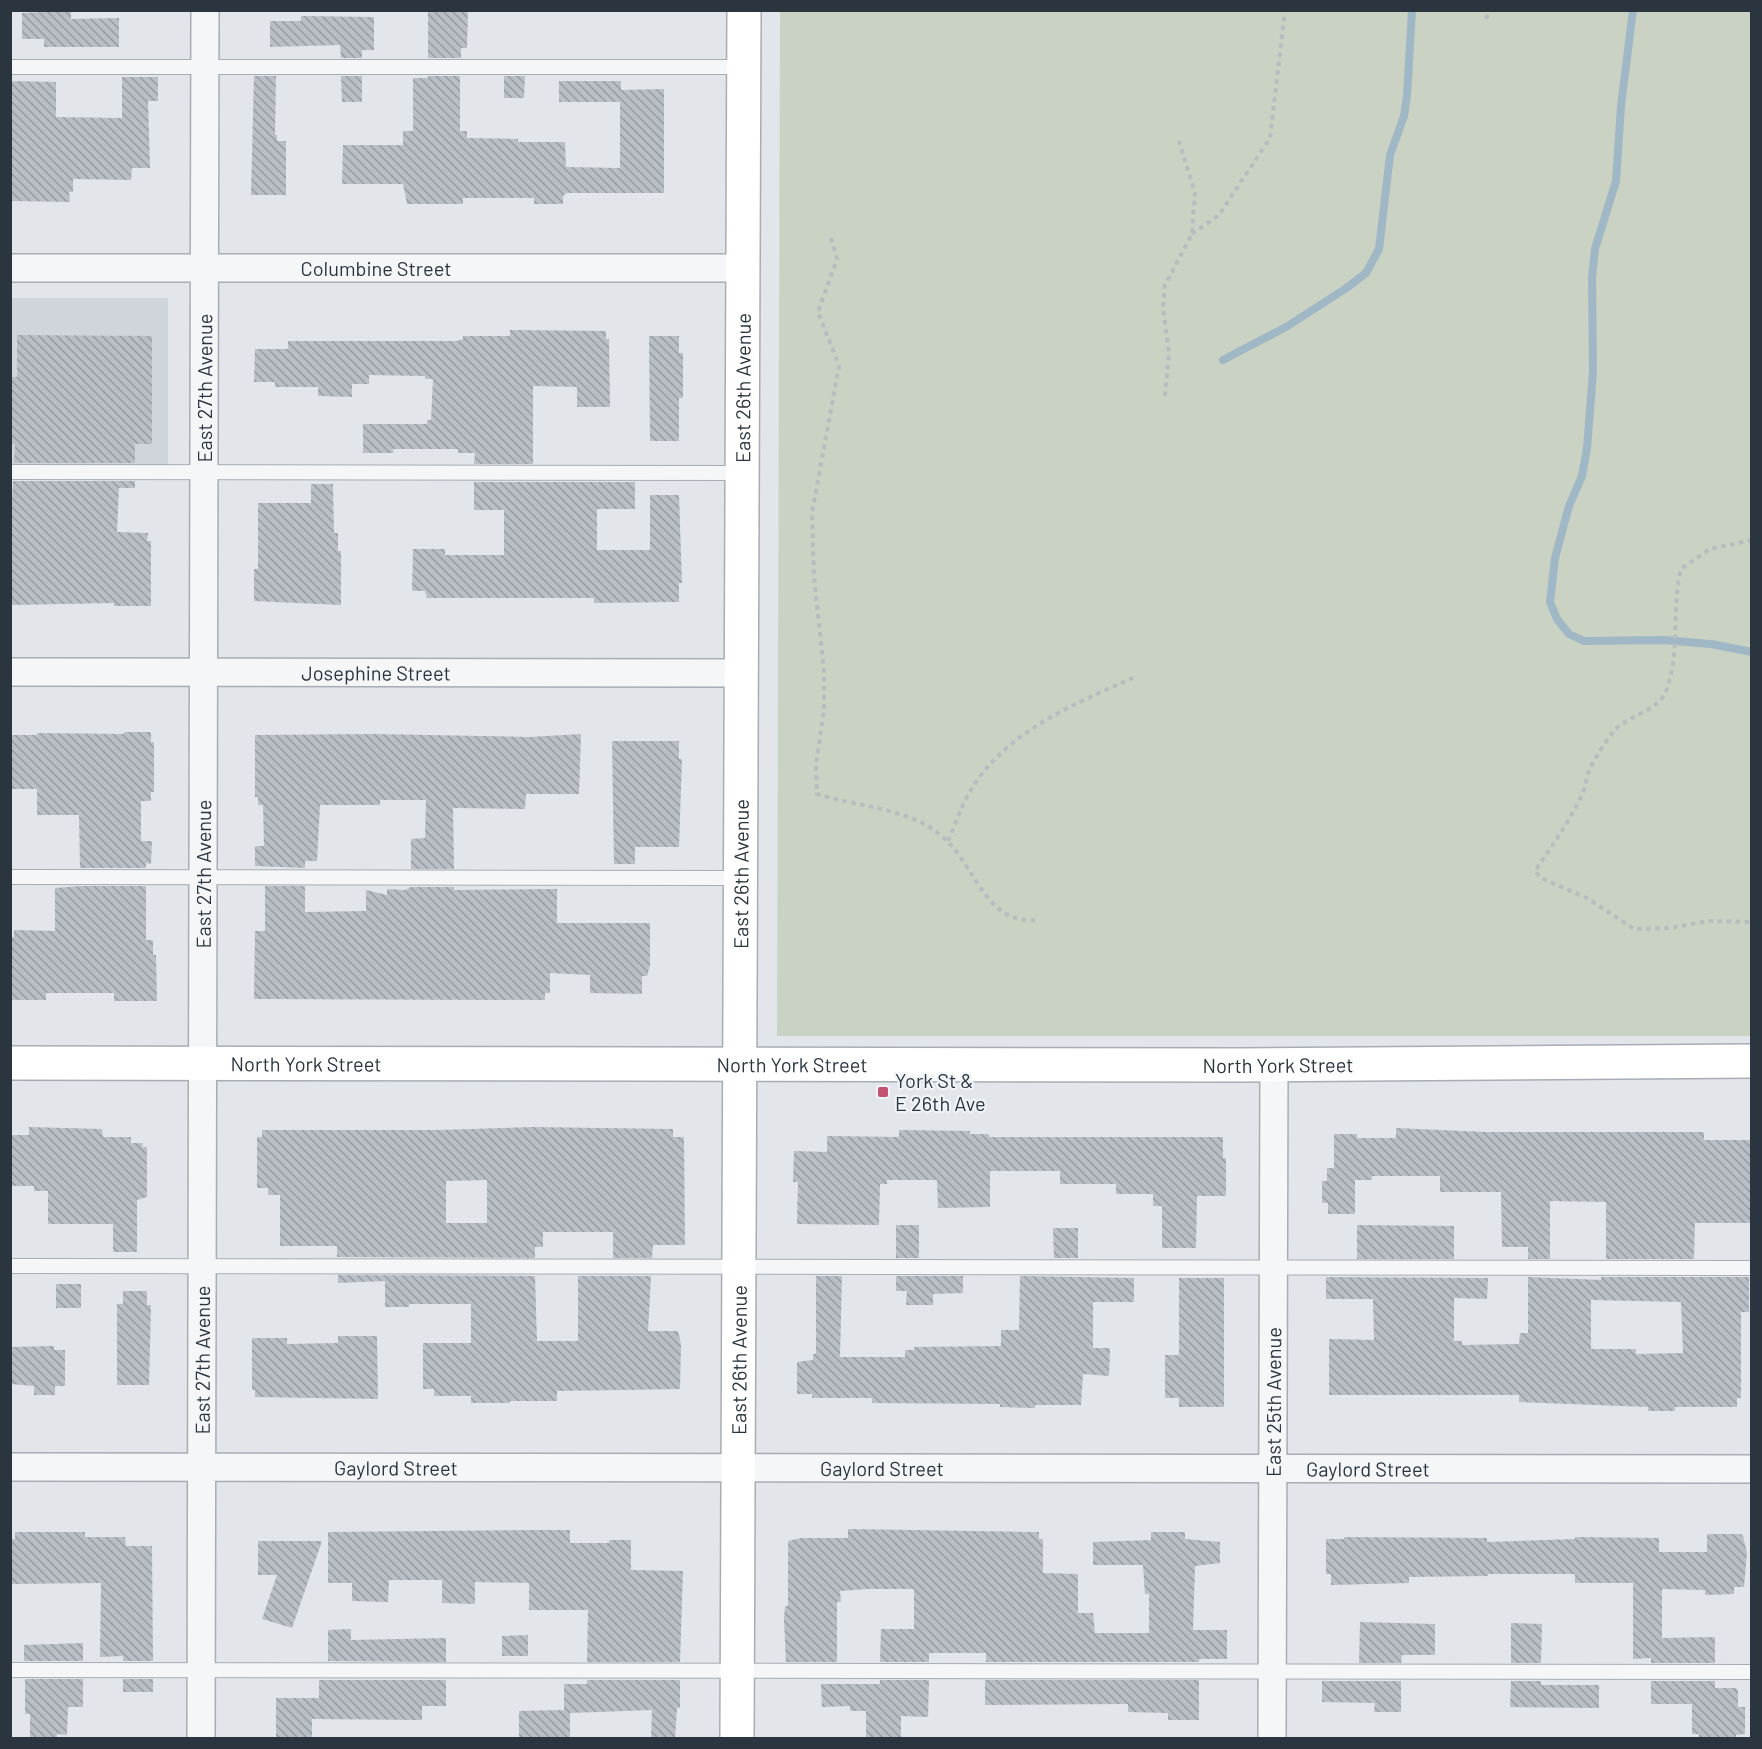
<svg xmlns="http://www.w3.org/2000/svg" width="1762" height="1749" font-family="Barlow,sans-serif">
<style>
.built{fill:#d0d5db}
.green{fill:#c9d2c3}
.lines{fill:none;stroke-linecap:round;stroke-linejoin:round}
.stream{stroke:#a0b7c6;stroke-width:8}
.building{fill:url(#building-back-hatch);fill-rule:evenodd}
.lane-casing{stroke:#a7adb3;stroke-width:16}
.street-casing{stroke:#a7adb3;stroke-width:30}
.secondary-casing{stroke:#a7adb3;stroke-width:36}
.path{stroke:#b8bcc0;stroke-width:4;stroke-dasharray:4.5 4.5;stroke-linecap:butt}
.lane{stroke:#f4f6f8;stroke-width:14}
.street{stroke:#f4f6f8;stroke-width:27}
.secondary{stroke:#fff;stroke-width:33}
.poi-dot{fill:#c35171;stroke:#f1f4f7;stroke-width:2}
.labels{text-anchor:middle;dominant-baseline:central;stroke-width:4.5;stroke-linejoin:round;paint-order:stroke}
.street-label{font-size:20px;fill:#2b353f;stroke:#f1f4f7}
.poi-label{font-size:20px;fill:#2b353f;stroke:#f1f4f7;text-anchor:start}
</style>
<defs>
<pattern id="building-back-hatch" width="6" height="6" patternUnits="userSpaceOnUse" patternTransform="scale(1.5)"><rect width="6" height="6" fill="#b9bfc5"/><path d="M-1 5l2 2M0 0l6 6M5-1l2 2" fill="none" stroke="#979ca1"/></pattern>
</defs>
<rect width="100%" height="100%" fill="#e2e5e9"/>
<rect class="built" x="11" y="298" width="157" height="174"/>
<polygon class="green" points="780,11 1751,11 1751,1036 777,1036"/>
<g class="lines">
<g class="stream">
<polyline points="1633,10 1621,106 1616,181 1595,249 1592,277 1593,372 1587,448 1582,476 1569,506 1555,558 1550,602 1557,619 1569,634 1584,641 1663,640 1711,644 1752,652"/>
<polyline points="1223,360 1286,327 1345,289 1366,273 1379,249 1390,155 1404,116 1407,96 1412,10"/>
</g>
</g>
<g class="building">
<polygon points="428,10 468,10 467,48 461,48 461,58 428,58"/>
<polygon points="71,11 71,19 119,18 119,47 44,47 44,39 22,39 22,13"/>
<polygon points="301,16 374,17 374,50 362,50 362,58 341,58 340,45 270,47 270,21 301,21"/>
<polygon points="254,76 276,76 275,135 277,135 277,141 286,141 286,195 251,195"/>
<polygon points="341,76 362,76 362,102 342,102"/>
<polygon points="428,76 460,76 460,131 467,131 467,138 518,139 518,142 565,142 566,167 620,168 620,102 559,102 559,81 621,81 621,90 664,89 664,193 566,193 563,196 563,204 534,204 534,198 463,198 463,204 407,204 403,184 342,184 343,145 403,145 403,131 413,131 413,78 428,78"/>
<polygon points="504,76 525,76 524,98 504,98"/>
<polygon points="122,77 158,77 158,101 148,101 150,168 132,168 131,180 73,179 73,192 69,192 70,202 10,201 10,81 56,82 56,117 122,118"/>
<polygon points="510,330 606,331 606,339 609,339 610,407 577,407 577,387 533,386 533,464 474,464 475,453 458,453 458,449 393,449 393,453 363,453 363,424 427,424 427,420 431,420 433,379 425,379 425,376 369,375 369,384 352,384 352,397 318,396 318,387 275,387 275,382 254,382 255,349 288,349 288,341 457,341 463,339 463,336 510,336"/>
<polygon points="17,335 152,336 152,444 135,444 135,463 14,463 15,444 10,444 10,377 17,377"/>
<polygon points="649,336 679,336 679,353 683,353 683,398 679,398 679,441 650,441"/>
<polygon points="13,481 135,481 135,488 119,488 117,532 148,533 147,541 151,541 151,606 114,606 114,603 12,605 10,540"/>
<polygon points="474,482 635,482 635,509 597,509 597,550 650,550 650,495 679,495 682,583 679,583 679,602 594,603 594,598 427,598 425,591 412,591 413,549 445,549 445,555 504,555 504,510 474,510"/>
<polygon points="311,484 333,484 334,533 338,533 338,551 341,551 341,605 254,601 254,569 258,569 258,503 311,503"/>
<polygon points="124,732 151,732 151,742 154,742 154,792 151,792 151,801 141,801 141,841 152,841 151,864 146,863 146,868 80,868 79,815 37,815 37,789 10,789 10,735 37,735 37,733 124,734"/>
<polygon points="374,734 530,737 581,734 579,794 526,794 525,809 453,808 454,869 411,869 411,839 425,838 426,800 380,800 380,805 320,805 317,861 305,861 305,868 255,866 255,846 264,846 263,805 258,805 258,797 255,797 255,735"/>
<polygon points="612,741 679,741 679,759 682,759 679,847 635,847 635,864 614,864"/>
<polygon points="80,886 146,886 146,940 153,940 153,955 156,955 157,1001 114,1001 114,993 46,993 46,1000 11,1000 11,937 14,937 14,930 55,931 55,888"/>
<polygon points="265,886 305,886 305,912 366,911 366,890 387,895 387,889 405,890 411,887 454,887 454,890 557,889 557,923 650,923 650,966 647,976 642,976 642,994 590,993 590,975 550,973 550,993 545,993 545,1000 254,999 255,931 265,931"/>
<polygon points="29,1127 102,1129 103,1137 131,1137 131,1143 143,1143 142,1147 147,1147 147,1197 137,1200 137,1252 113,1252 113,1224 48,1224 48,1191 34,1191 34,1186 10,1186 10,1135 29,1135"/>
<path d="M 532,1127 L 673,1129 L 673,1137 L 684,1137 L 685,1245 L 653,1245 L 652,1258 L 613,1258 L 613,1232 L 543,1232 L 543,1247 L 535,1247 L 535,1258 L 337,1257 L 337,1246 L 280,1246 L 280,1195 L 268,1195 L 268,1188 L 257,1188 L 257,1137 L 262,1137 L 262,1130 L 440,1130 ZM 487,1180 L 487,1223 L 446,1223 L 446,1181 Z"/>
<polygon points="1396,1128 1485,1132 1704,1132 1704,1140 1751,1140 1752,1223 1695,1223 1694,1259 1606,1259 1606,1202 1550,1201 1550,1259 1528,1259 1528,1247 1502,1247 1501,1192 1440,1192 1440,1176 1372,1176 1372,1180 1355,1180 1355,1214 1328,1214 1328,1203 1322,1203 1322,1181 1327,1181 1327,1168 1334,1168 1334,1134 1357,1134 1357,1138 1396,1138"/>
<polygon points="899,1130 970,1131 970,1134 989,1134 989,1137 1223,1137 1223,1158 1226,1158 1226,1196 1197,1196 1196,1248 1162,1248 1162,1206 1153,1206 1153,1194 1116,1194 1116,1184 1060,1184 1060,1171 990,1171 990,1207 938,1208 937,1180 887,1180 887,1184 880,1184 879,1225 797,1224 798,1182 793,1182 794,1151 827,1152 827,1136 899,1137"/>
<rect x="896" y="1225" width="23" height="33"/>
<polygon points="1357,1225 1454,1226 1454,1259 1357,1259"/>
<polygon points="1053,1228 1078,1228 1078,1258 1054,1258"/>
<polygon points="338,1275 535,1276 537,1341 578,1341 578,1276 651,1276 648,1331 678,1331 681,1344 680,1389 557,1391 557,1401 510,1401 510,1403 471,1403 471,1396 434,1396 434,1389 423,1389 423,1343 471,1343 471,1304 409,1304 409,1307 385,1307 385,1281 338,1283"/>
<polygon points="816,1276 842,1276 840,1357 905,1357 905,1350 914,1350 914,1347 1001,1346 1001,1330 1019,1330 1020,1276 1134,1278 1134,1302 1093,1302 1093,1348 1110,1348 1109,1376 1083,1374 1081,1405 1035,1405 1035,1408 1000,1407 1000,1404 872,1403 872,1398 812,1398 812,1394 797,1394 797,1362 813,1360 813,1354 816,1354"/>
<polygon points="896,1276 963,1276 963,1293 933,1294 933,1305 906,1305 907,1291 896,1291"/>
<path d="M 1326,1277 L 1488,1278 L 1487,1299 L 1454,1298 L 1454,1341 L 1462,1341 L 1462,1345 L 1519,1344 L 1520,1333 L 1528,1333 L 1528,1277 L 1601,1280 L 1601,1277 L 1749,1277 L 1749,1312 L 1741,1312 L 1741,1398 L 1737,1398 L 1737,1407 L 1675,1407 L 1675,1411 L 1648,1411 L 1648,1407 L 1519,1402 L 1519,1395 L 1329,1395 L 1329,1339 L 1374,1340 L 1373,1299 L 1326,1299 ZM 1591,1300 L 1681,1302 L 1683,1353 L 1636,1354 L 1636,1349 L 1591,1349 Z"/>
<polygon points="1179,1278 1224,1278 1224,1407 1179,1407 1179,1398 1165,1398 1165,1355 1179,1355"/>
<rect x="56" y="1284" width="25" height="24"/>
<polygon points="123,1291 147,1291 147,1305 151,1305 149,1385 117,1385 117,1304 123,1304"/>
<polygon points="338,1336 377,1336 378,1399 255,1397 255,1390 252,1390 252,1338 287,1338 287,1344 338,1343"/>
<polygon points="54,1346 54,1350 65,1350 65,1386 55,1386 55,1395 34,1395 34,1386 10,1384 10,1347"/>
<polygon points="848,1529 1039,1532 1039,1539 1043,1539 1043,1573 1078,1574 1078,1613 1093,1613 1095,1633 1149,1633 1149,1594 1145,1594 1143,1565 1093,1565 1093,1542 1151,1540 1151,1532 1185,1532 1185,1539 1220,1542 1220,1563 1195,1566 1193,1630 1227,1630 1227,1659 1199,1659 1199,1662 986,1662 986,1653 929,1653 929,1662 880,1662 881,1629 914,1629 914,1589 867,1589 840,1591 841,1602 837,1602 837,1662 786,1662 784,1619 785,1606 788,1606 788,1541 801,1538 848,1538"/>
<polygon points="536,1530 570,1530 570,1543 609,1543 609,1540 631,1540 631,1570 683,1571 680,1662 587,1662 588,1610 529,1610 529,1583 475,1582 475,1604 442,1603 442,1580 389,1580 388,1602 352,1601 352,1583 328,1583 328,1532"/>
<polygon points="15,1532 85,1532 85,1537 125,1537 126,1546 152,1546 153,1661 123,1661 123,1656 100,1657 101,1583 10,1584 10,1539 15,1539"/>
<polygon points="1707,1534 1741,1534 1743,1536 1747,1553 1744,1587 1734,1587 1734,1594 1705,1595 1705,1590 1662,1589 1662,1638 1715,1637 1715,1663 1651,1663 1651,1658 1633,1659 1633,1583 1575,1583 1575,1574 1488,1574 1488,1576 1409,1577 1409,1583 1331,1585 1331,1574 1326,1574 1326,1539 1344,1539 1344,1537 1487,1538 1487,1542 1575,1539 1575,1537 1659,1538 1659,1552 1707,1552"/>
<polygon points="258,1541 322,1541 292,1628 262,1619 277,1575 258,1575"/>
<polygon points="1360,1622 1435,1624 1435,1655 1402,1655 1401,1663 1359,1663"/>
<polygon points="1511,1623 1542,1624 1541,1663 1511,1663"/>
<polygon points="351,1629 351,1640 446,1638 446,1662 328,1661 328,1630"/>
<polygon points="528,1635 528,1656 502,1656 502,1636"/>
<polygon points="83,1643 83,1661 24,1661 24,1645"/>
<polygon points="25,1679 83,1679 83,1707 68,1707 67,1735 57,1734 57,1738 30,1738 30,1714 25,1714"/>
<rect x="123" y="1679" width="30" height="13"/>
<polygon points="319,1680 446,1680 446,1706 422,1706 422,1720 312,1719 312,1738 276,1738 276,1698 319,1698"/>
<polygon points="587,1680 680,1680 680,1708 677,1708 675,1738 651,1738 652,1710 570,1713 570,1738 519,1738 519,1711 564,1710 564,1684 587,1684"/>
<polygon points="880,1680 929,1680 928,1717 901,1716 901,1738 866,1738 866,1711 850,1711 850,1706 822,1707 821,1684 880,1684"/>
<polygon points="985,1680 1199,1680 1199,1720 1168,1720 1168,1713 1128,1712 1128,1704 985,1705"/>
<polygon points="1322,1681 1401,1681 1401,1712 1374,1712 1375,1703 1322,1702"/>
<polygon points="1511,1681 1541,1681 1541,1685 1599,1685 1599,1708 1510,1707"/>
<polygon points="1651,1681 1715,1681 1715,1688 1736,1688 1738,1691 1738,1707 1745,1707 1745,1734 1736,1735 1736,1738 1699,1738 1699,1734 1692,1734 1692,1704 1651,1704"/>
</g>
<g class="lines">
<defs>
<g id="lane">
<polyline points="10,67 744,67"/>
<polyline points="10,472 743,473"/>
<polyline points="10,877 741,878"/>
<polyline points="10,1266 1752,1268"/>
<polyline points="10,1670 1752,1672"/>
</g>
<g id="street">
<path id="s1" d="M 10,268 L 743,268"/>
<path id="s2" d="M 10,672 L 742,673"/>
<path id="s3" d="M 10,1467 L 1752,1469"/>
<path id="s4" d="M 201,1738 L 205,10"/>
<path id="s5" d="M 1272,1738 L 1274,1064"/>
</g>
<g id="secondary">
<path id="s6" d="M 10,1063 L 1243,1065 L 1752,1061"/>
<path id="s7" d="M 737,1738 L 744,10"/>
</g>
</defs>
<use href="#lane" class="lane-casing"/>
<use href="#street" class="street-casing"/>
<use href="#secondary" class="secondary-casing"/>
<g class="path">
<polyline points="1486,19 1490,10"/>
<polyline points="1192,234 1219,215 1270,138 1285,10"/>
<path d="M 831,238 L 837,259 L 818,312 L 839,366 L 812,513 L 814,577 L 824,671 L 824,710 L 816,764 L 817,794 C 860,808 915,807 948,842 C 978,873 987,925 1039,920"/>
<polyline points="1165,396 1169,353 1163,308 1165,285 1192,234 1195,193 1179,141"/>
<path d="M 1752,540 L 1710,549 L 1681,569 C 1671,608 1681,654 1666,691 C 1658,712 1627,715 1613,732 C 1605,743 1594,759 1589,771 C 1586,780 1585,789 1581,797 C 1568,824 1551,847 1535,871 L 1541,878 L 1587,898 L 1634,929 L 1670,928 L 1708,921 L 1752,922"/>
<path d="M 948,841 C 955,826 960,809 968,795 C 1002,733 1074,704 1135,677"/>
</g>
<use href="#lane" class="lane"/>
<use href="#street" class="street"/>
<use href="#secondary" class="secondary"/>
</g>
<rect class="poi-dot" x="877" y="1086" width="12" height="12" rx="3"/>
<g class="labels">
<g class="street-label">
<text stroke="none"><textPath href="#s1" startOffset="366">Columbine Street</textPath></text>
<text stroke="none"><textPath href="#s4" startOffset="1350">East 27th Avenue</textPath></text>
<text stroke="none"><textPath href="#s7" startOffset="1350">East 26th Avenue</textPath></text>
<text stroke="none"><textPath href="#s2" startOffset="366">Josephine Street</textPath></text>
<text stroke="none"><textPath href="#s4" startOffset="864">East 27th Avenue</textPath></text>
<text stroke="none"><textPath href="#s7" startOffset="864">East 26th Avenue</textPath></text>
<text stroke="none"><textPath href="#s6" startOffset="296">North York Street</textPath></text>
<text stroke="none"><textPath href="#s6" startOffset="782">North York Street</textPath></text>
<text stroke="none"><textPath href="#s6" startOffset="1268">North York Street</textPath></text>
<text stroke="none"><textPath href="#s4" startOffset="378">East 27th Avenue</textPath></text>
<text stroke="none"><textPath href="#s7" startOffset="378">East 26th Avenue</textPath></text>
<text stroke="none"><textPath href="#s5" startOffset="336">East 25th Avenue</textPath></text>
<text stroke="none"><textPath href="#s3" startOffset="386">Gaylord Street</textPath></text>
<text stroke="none"><textPath href="#s3" startOffset="872">Gaylord Street</textPath></text>
<text stroke="none"><textPath href="#s3" startOffset="1358">Gaylord Street</textPath></text>
</g>
<g class="poi-label">
<text x="895" y="1080">York St &amp;<tspan x="895" dy="23">E 26th Ave</tspan></text>
</g>
</g>
<rect width="1762" height="1749" fill="none" stroke="#2b353f" stroke-width="24"/>
</svg>
